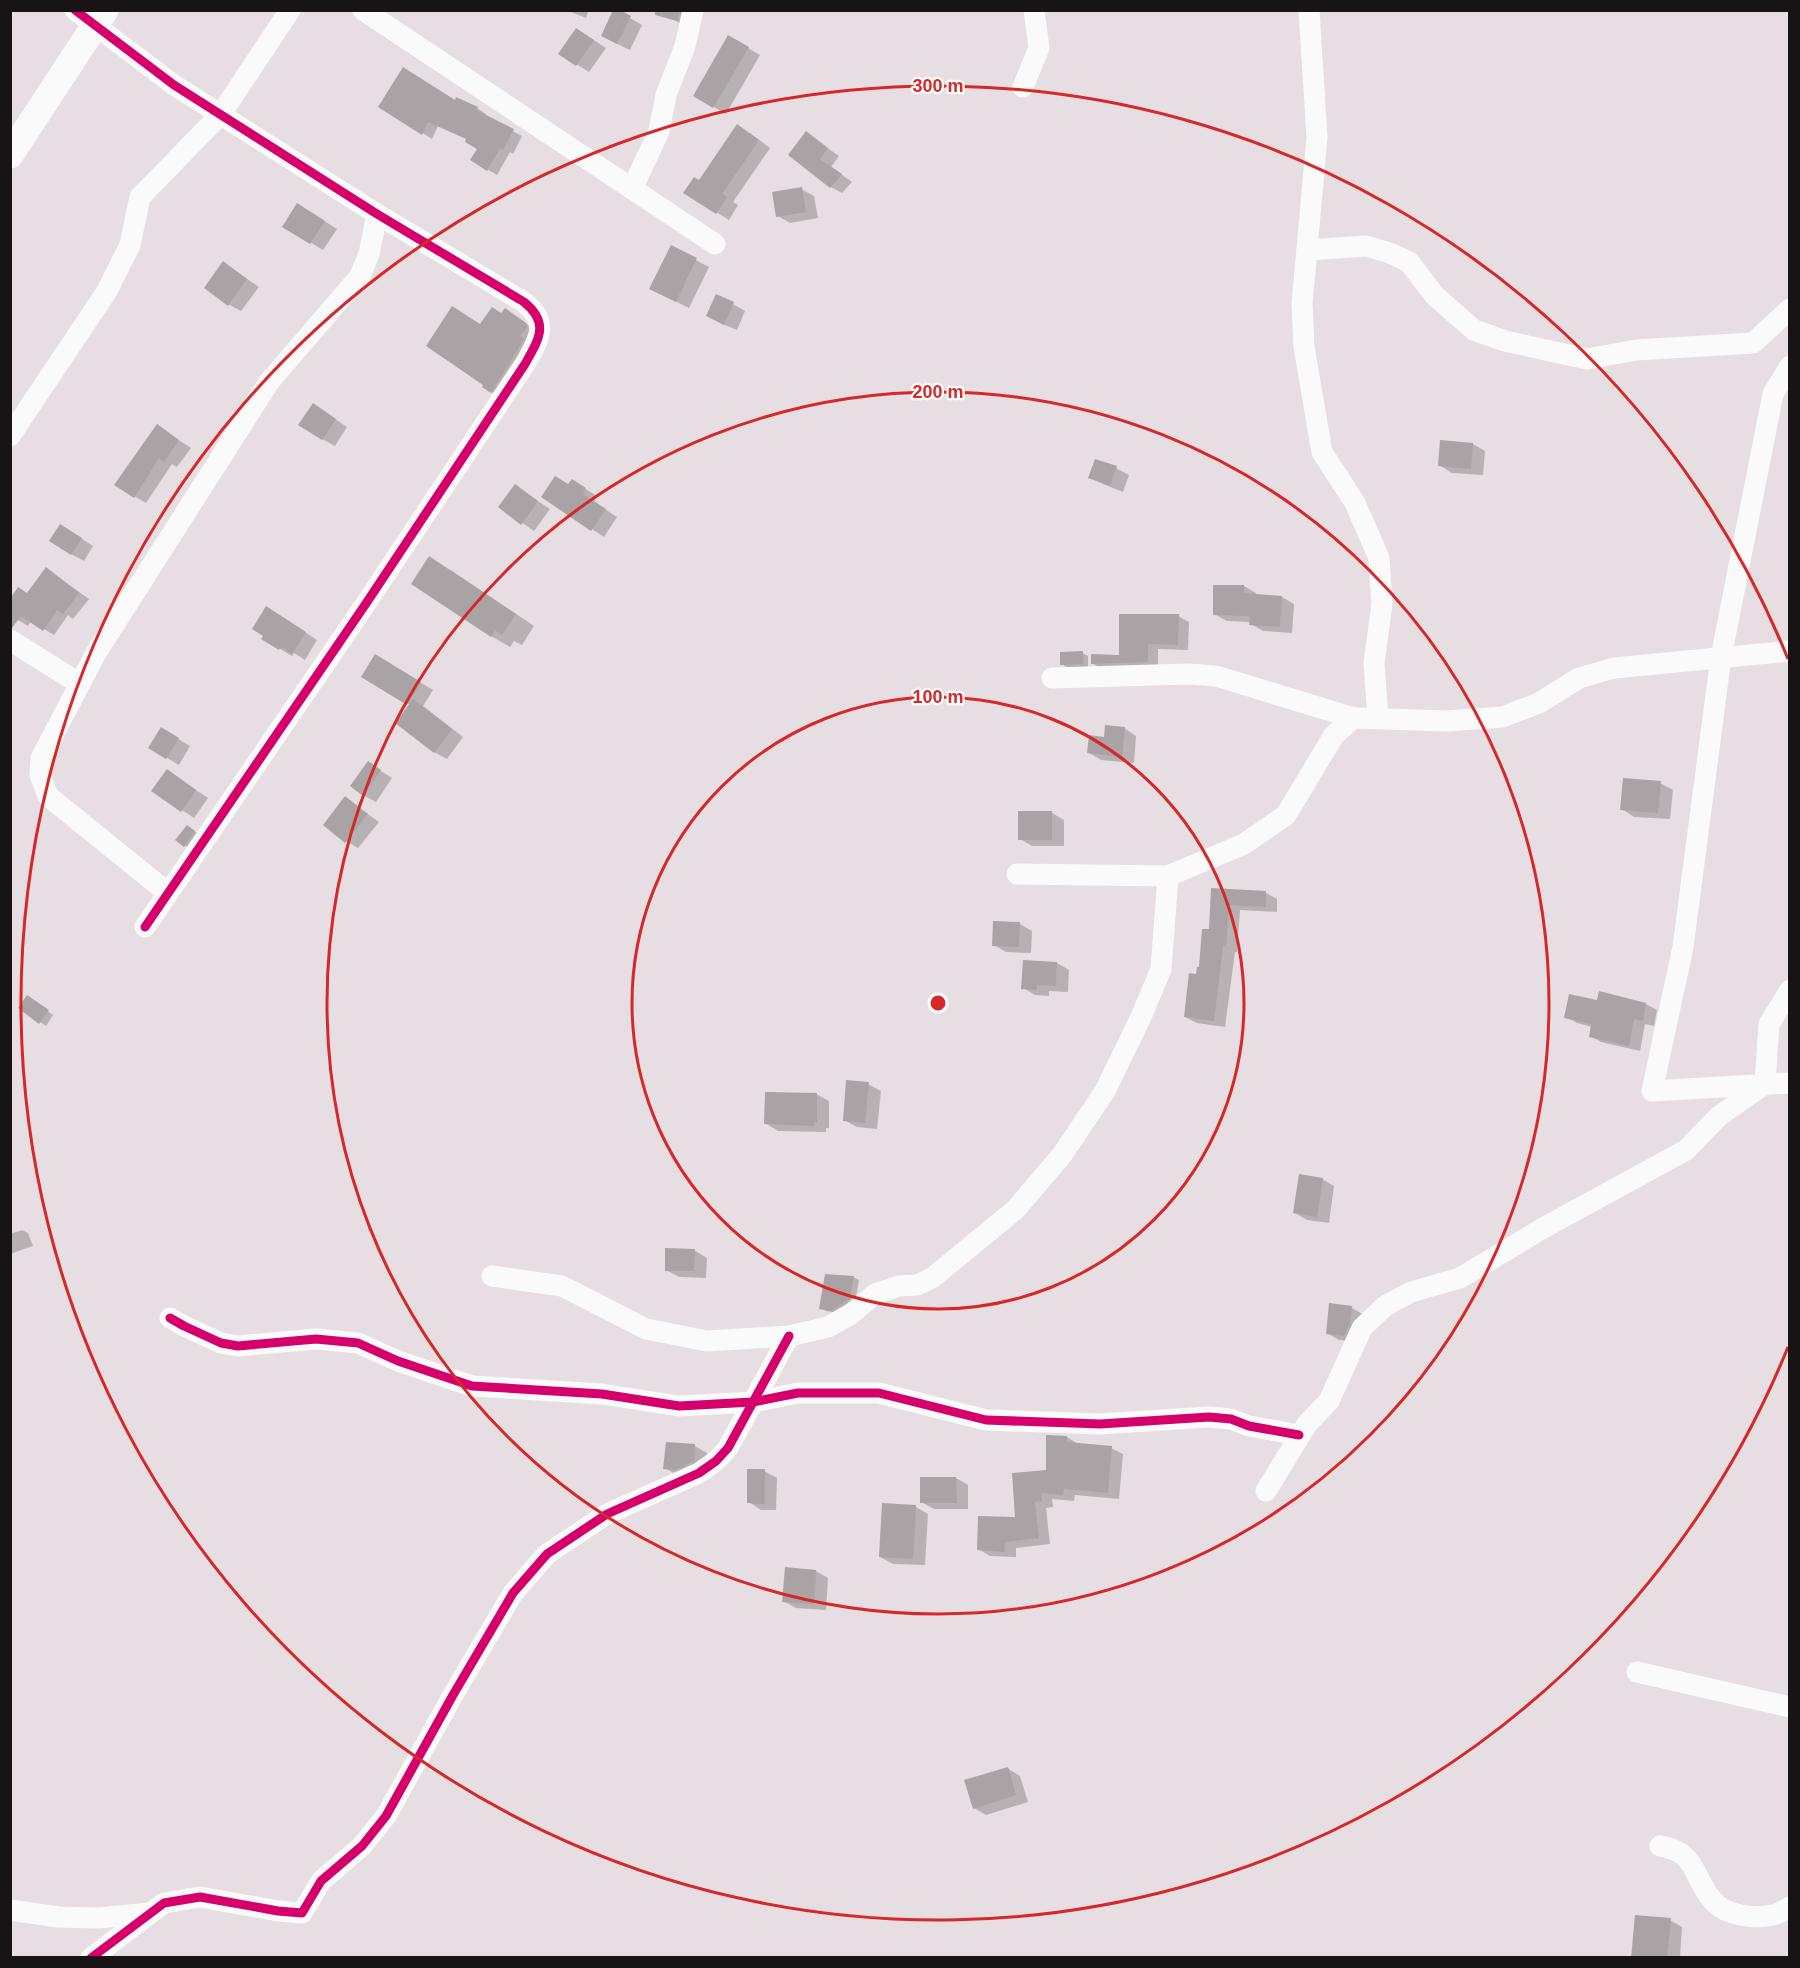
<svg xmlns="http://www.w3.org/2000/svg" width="1800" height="1968" font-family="Arial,sans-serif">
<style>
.shadow{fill:#0003}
.building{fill:#a9a3a6}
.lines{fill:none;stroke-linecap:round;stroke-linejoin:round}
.minor{stroke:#fbfafb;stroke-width:21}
.tertiary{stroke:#fbfafb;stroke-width:27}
.cycleway-casing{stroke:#fff;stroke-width:13}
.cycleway{stroke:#d6006c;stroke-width:9}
.ring{fill:none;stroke:#d62828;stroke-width:3}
.centre{fill:#d62828;stroke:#fff;stroke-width:3}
.ring-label{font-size:18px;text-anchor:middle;font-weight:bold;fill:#d62828;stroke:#fff;stroke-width:4.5;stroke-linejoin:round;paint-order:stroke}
</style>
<rect width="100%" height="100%" fill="#e6dee2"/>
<g class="shadow">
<polygon points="566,10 589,10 586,18"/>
<polygon points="616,10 642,25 630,50 615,43"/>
<polygon points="673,10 695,10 683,25 671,18"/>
<polygon points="589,37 606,48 589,72 560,54"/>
<polygon points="729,37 760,55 726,114 695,96"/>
<polygon points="457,99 477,108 486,114 485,116 522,136 513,154 510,152 497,175 472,160 479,148 468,139 438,126 432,139 380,106 456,102"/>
<polygon points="750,133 770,148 733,202 738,205 729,220 686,193 700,182"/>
<polygon points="806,133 839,156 831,167 852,182 842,193 831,187"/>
<polygon points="801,189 814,196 818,218 790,223 778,216"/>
<polygon points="310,212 337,229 323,250 284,226"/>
<polygon points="671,247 709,267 689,308 663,295"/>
<polygon points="224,263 259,287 241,311 228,304"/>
<polygon points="733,304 745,311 737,330 720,323"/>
<polygon points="502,314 517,317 537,331 503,398 491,392 485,384 480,325"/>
<polygon points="325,412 347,427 335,446 322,439"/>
<polygon points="157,426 191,448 177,467 172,464 146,503 134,496"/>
<polygon points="1473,444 1485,451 1483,475 1452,473 1439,465"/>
<polygon points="1096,461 1116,468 1129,475 1123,492 1103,484 1090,477"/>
<polygon points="569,485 584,488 597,496 594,502 617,517 604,537 543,497"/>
<polygon points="515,486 550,509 534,531 500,507"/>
<polygon points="73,533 93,546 84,561 71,554"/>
<polygon points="47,569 89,599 73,619 68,615 54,635 31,621 28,626 18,620 28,595"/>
<polygon points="449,569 534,626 522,645 514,641 510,647 491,636"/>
<polygon points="1244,586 1256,593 1256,596 1282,597 1294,604 1292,633 1263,631 1251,624 1251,622 1227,621 1214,614"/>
<polygon points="279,615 317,640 305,660 294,653 292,656 280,649"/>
<polygon points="1178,616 1189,622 1188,650 1158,649 1158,667 1102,669 1092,663 1120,657"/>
<polygon points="1082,653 1088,656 1088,667 1067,667 1061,664"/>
<polygon points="388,663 433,690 423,706 463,737 447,759 434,752 410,705 363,676"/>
<polygon points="1124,728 1136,736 1134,763 1101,760 1089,753"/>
<polygon points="162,729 190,746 179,765 150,748"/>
<polygon points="368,763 392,778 376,802 363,795"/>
<polygon points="167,771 208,798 194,818 153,791"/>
<polygon points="1660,783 1673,790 1670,819 1634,817 1622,809"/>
<polygon points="345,798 379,822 358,848 346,841"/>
<polygon points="1052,813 1064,820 1064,846 1032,846 1020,839"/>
<polygon points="193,830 200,836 190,849 177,840"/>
<polygon points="1212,890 1266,893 1277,899 1277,912 1240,910 1237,952 1235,952 1225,1027 1197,1023 1185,1017 1210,931"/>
<polygon points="1020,924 1032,931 1031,953 1006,952 994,945"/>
<polygon points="1057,963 1069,970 1068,992 1049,991 1049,996 1035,995 1023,988"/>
<polygon points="1600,993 1646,1004 1657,1010 1654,1026 1645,1024 1640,1051 1601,1042 1590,1036 1592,1027 1577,1023 1566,1017 1598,1002"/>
<polygon points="33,1000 53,1015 46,1026 20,1008"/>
<polygon points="868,1084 881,1091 877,1129 857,1127 844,1120"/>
<polygon points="816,1094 829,1101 829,1128 826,1128 826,1132 778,1131 765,1123"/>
<polygon points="1322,1179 1334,1186 1329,1223 1307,1220 1295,1213"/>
<polygon points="22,1230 28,1233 33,1246 10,1254 10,1234"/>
<polygon points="694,1250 707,1258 706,1278 679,1277 666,1270"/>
<polygon points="853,1277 859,1280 855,1302 838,1313 826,1311 821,1308"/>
<polygon points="1331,1305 1352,1308 1364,1315 1357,1342 1339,1340 1327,1333"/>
<polygon points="1067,1437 1078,1444 1111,1448 1123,1454 1119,1499 1075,1495 1074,1501 1052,1499 1053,1507 1046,1508 1050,1544 1016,1548 1016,1557 990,1556 978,1549 1017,1519 1048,1471"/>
<polygon points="695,1446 707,1453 706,1468 677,1475 665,1468"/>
<polygon points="764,1471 777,1478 776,1510 761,1510 749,1502"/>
<polygon points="921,1478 956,1478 968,1485 968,1509 934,1509 921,1502"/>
<polygon points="883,1505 916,1507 928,1514 925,1565 893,1564 880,1557"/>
<polygon points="786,1569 816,1571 828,1578 826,1610 796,1608 783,1601"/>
<polygon points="1007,1768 1020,1776 1028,1802 986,1815 974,1808"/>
<polygon points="1670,1920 1682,1927 1680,1958 1633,1958"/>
</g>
<g class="building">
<polygon points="613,10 620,10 631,16 617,44 601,36"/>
<polygon points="655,10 680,10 677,21 655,15"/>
<polygon points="576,28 594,40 576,66 558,54"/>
<polygon points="728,35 749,47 713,108 693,96"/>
<polygon points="403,67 455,100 456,97 478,107 476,110 514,129 503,150 500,148 487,171 470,160 477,149 465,142 466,139 428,122 422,135 378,107"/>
<polygon points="737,124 759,140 722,194 727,197 716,214 683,193 694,177 699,180"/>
<polygon points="806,131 828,148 820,159 842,174 830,188 788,155"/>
<polygon points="802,187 806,212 776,217 772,192"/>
<polygon points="297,203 325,221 310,244 282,227"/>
<polygon points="671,245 697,258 676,302 649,289"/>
<polygon points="223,261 247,279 228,306 204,288"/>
<polygon points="716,294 734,302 724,325 706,316"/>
<polygon points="452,306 480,324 492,307 501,313 505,308 526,323 527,327 520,336 524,339 523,341 491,393 482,387 483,385 426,346"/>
<polygon points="313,403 336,419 322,440 298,425"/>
<polygon points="157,424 179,440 164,462 159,458 134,498 114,485"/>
<polygon points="1440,440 1473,443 1471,469 1438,466"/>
<polygon points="1095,459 1117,466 1110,486 1088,478"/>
<polygon points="555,476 568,484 572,479 586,488 583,494 606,509 591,531 541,497"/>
<polygon points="515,484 538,501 521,525 498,507"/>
<polygon points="60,524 82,538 71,555 49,541"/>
<polygon points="429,556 516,614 502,635 495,630 491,637 411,584"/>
<polygon points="46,567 79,593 63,614 57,610 43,631 21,616 12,628 10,627 10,599 18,587 27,593"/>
<polygon points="1213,585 1244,585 1244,593 1282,596 1280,627 1249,625 1250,616 1213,615"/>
<polygon points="266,606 306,632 292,654 281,647 279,650 261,639 263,636 252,629"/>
<polygon points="1119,614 1179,614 1178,645 1148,644 1148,662 1091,664 1091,654 1119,655"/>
<polygon points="1083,651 1083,664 1060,665 1060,652"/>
<polygon points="375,654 421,682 407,705 361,677"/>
<polygon points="413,699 452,729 434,753 395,723"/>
<polygon points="1105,725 1125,727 1122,757 1087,753 1089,735 1104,737"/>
<polygon points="161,727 179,738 166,759 148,748"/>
<polygon points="368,761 381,770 363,796 350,786"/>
<polygon points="167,769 196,790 181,812 151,791"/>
<polygon points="1623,778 1661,781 1658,813 1620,810"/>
<polygon points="345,796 368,814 345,843 323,825"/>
<rect x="1018" y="811" width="34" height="29"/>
<polygon points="187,825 195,831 184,847 175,840"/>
<polygon points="1211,888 1266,891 1266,907 1229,905 1226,946 1223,946 1214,1021 1184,1017 1189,973 1196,974 1197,967 1199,967 1202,929 1209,929"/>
<polygon points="993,921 1020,922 1019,947 992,946"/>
<polygon points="1023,960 1057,962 1056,986 1037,985 1037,990 1021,989"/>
<polygon points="1599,991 1646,1003 1643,1021 1634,1019 1629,1046 1589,1037 1591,1024 1564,1018 1569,994 1597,1000"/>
<polygon points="27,995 49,1010 39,1024 18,1008"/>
<polygon points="846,1080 869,1082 865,1123 843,1121"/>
<polygon points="765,1092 817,1093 817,1122 814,1122 814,1126 764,1124"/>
<polygon points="1299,1174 1323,1178 1317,1217 1293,1213"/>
<polygon points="665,1248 695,1249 694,1271 665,1271"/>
<polygon points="825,1274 854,1276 850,1299 831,1311 819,1309"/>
<polygon points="1329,1303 1352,1306 1350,1323 1344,1336 1326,1334"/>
<polygon points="1046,1435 1067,1436 1067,1442 1112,1446 1108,1493 1064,1489 1063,1495 1041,1493 1042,1501 1035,1502 1039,1538 1005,1542 1005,1552 977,1550 978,1516 1015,1517 1012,1473 1046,1470"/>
<polygon points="666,1442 695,1444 694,1461 675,1470 663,1469"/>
<polygon points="747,1469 765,1469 765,1504 747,1503"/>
<polygon points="920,1477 956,1477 957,1503 920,1503"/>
<polygon points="882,1503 916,1505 913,1559 879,1557"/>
<polygon points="785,1567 816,1570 814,1604 782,1602"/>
<polygon points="1008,1767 1016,1795 973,1809 964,1780"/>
<polygon points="1635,1915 1671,1918 1667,1958 1631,1958"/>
</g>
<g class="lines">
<g class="minor">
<path d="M 75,10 L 174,85 L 377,214 L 524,302 C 550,323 539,339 525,364 L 367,602 L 145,927"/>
<polyline points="363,10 715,244"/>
<polyline points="1309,10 1317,137 1302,304 1304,347 1322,452 1355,503 1379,558 1382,604 1374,663 1378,718"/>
<polyline points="1023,87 1039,48 1034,10"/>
<polyline points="632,189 659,131 666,95 685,46 693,10"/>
<polyline points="1307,250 1366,246 1390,253 1409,262 1435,296 1474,330 1505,341 1587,359 1636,350 1753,343 1790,309"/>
<polyline points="1790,366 1773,394 1721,657 1683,947 1652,1091 1790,1083"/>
<polyline points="10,436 107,291 130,245 140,197 221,114 290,10"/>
<polyline points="10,640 80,684"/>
<polyline points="1052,678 1188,674 1216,676 1354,718"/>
<polyline points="1017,874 1168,876 1244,844 1286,815 1334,735 1354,718 1447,721 1502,717 1539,703 1579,678 1614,668 1790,651"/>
<polyline points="168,893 48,796 40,775 41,758 96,653 269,382 360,276 369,254 377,214"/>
<polyline points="492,1276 562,1286 646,1329 707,1341 789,1336 828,1327 851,1314 875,1294 899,1286 917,1285 932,1278 1016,1209 1062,1155 1105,1091 1141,1017 1161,969 1168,876"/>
<polyline points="170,1318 184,1326 221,1343 238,1346 316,1339 358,1343 398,1361 472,1386 602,1394 679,1406 753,1402 798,1393 879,1393 986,1420 1100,1424 1209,1417 1231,1419 1249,1426 1299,1435"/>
<polyline points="1266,1491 1307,1424 1329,1401 1362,1328 1385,1306 1411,1292 1460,1278 1545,1227 1686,1150 1719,1116 1765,1084 1769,1024 1790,990"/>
<polyline points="1637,1672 1790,1707"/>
<path d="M 1660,1846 C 1698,1851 1693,1881 1715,1903 C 1728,1916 1756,1919 1773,1915 C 1779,1914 1784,1910 1790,1907"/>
<polyline points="10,1910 58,1917 98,1918 150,1913"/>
<polyline points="91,1958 164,1903 200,1897 278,1911 302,1913 321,1881 362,1846 386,1816 453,1695 513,1593 547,1554 607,1514 699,1473 716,1461 728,1448 789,1336"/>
</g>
<polyline class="tertiary" points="10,155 105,10"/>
<defs>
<g id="cycleway">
<path d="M 75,10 L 174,85 L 377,214 L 524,302 C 550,323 539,339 525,364 L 367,602 L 145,927"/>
<polyline points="170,1318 184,1326 221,1343 238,1346 316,1339 358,1343 398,1361 472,1386 602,1394 679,1406 753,1402 798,1393 879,1393 986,1420 1100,1424 1209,1417 1231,1419 1249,1426 1299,1435"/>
<polyline points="91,1958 164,1903 200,1897 278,1911 302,1913 321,1881 362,1846 386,1816 453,1695 513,1593 547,1554 607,1514 699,1473 716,1461 728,1448 789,1336"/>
</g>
</defs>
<use href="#cycleway" class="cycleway-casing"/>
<use href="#cycleway" class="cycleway"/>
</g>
<g class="ring">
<circle cx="938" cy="1003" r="306"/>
<circle cx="938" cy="1003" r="611"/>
<path d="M1788 1347A917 917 0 1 1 1788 659"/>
</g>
<circle cx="938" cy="1003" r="9" class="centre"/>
<g class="ring-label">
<text x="938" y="92">300 m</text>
<text x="938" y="398">200 m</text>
<text x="938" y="703">100 m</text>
</g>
<rect width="1800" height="1968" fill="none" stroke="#181416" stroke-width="24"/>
</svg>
